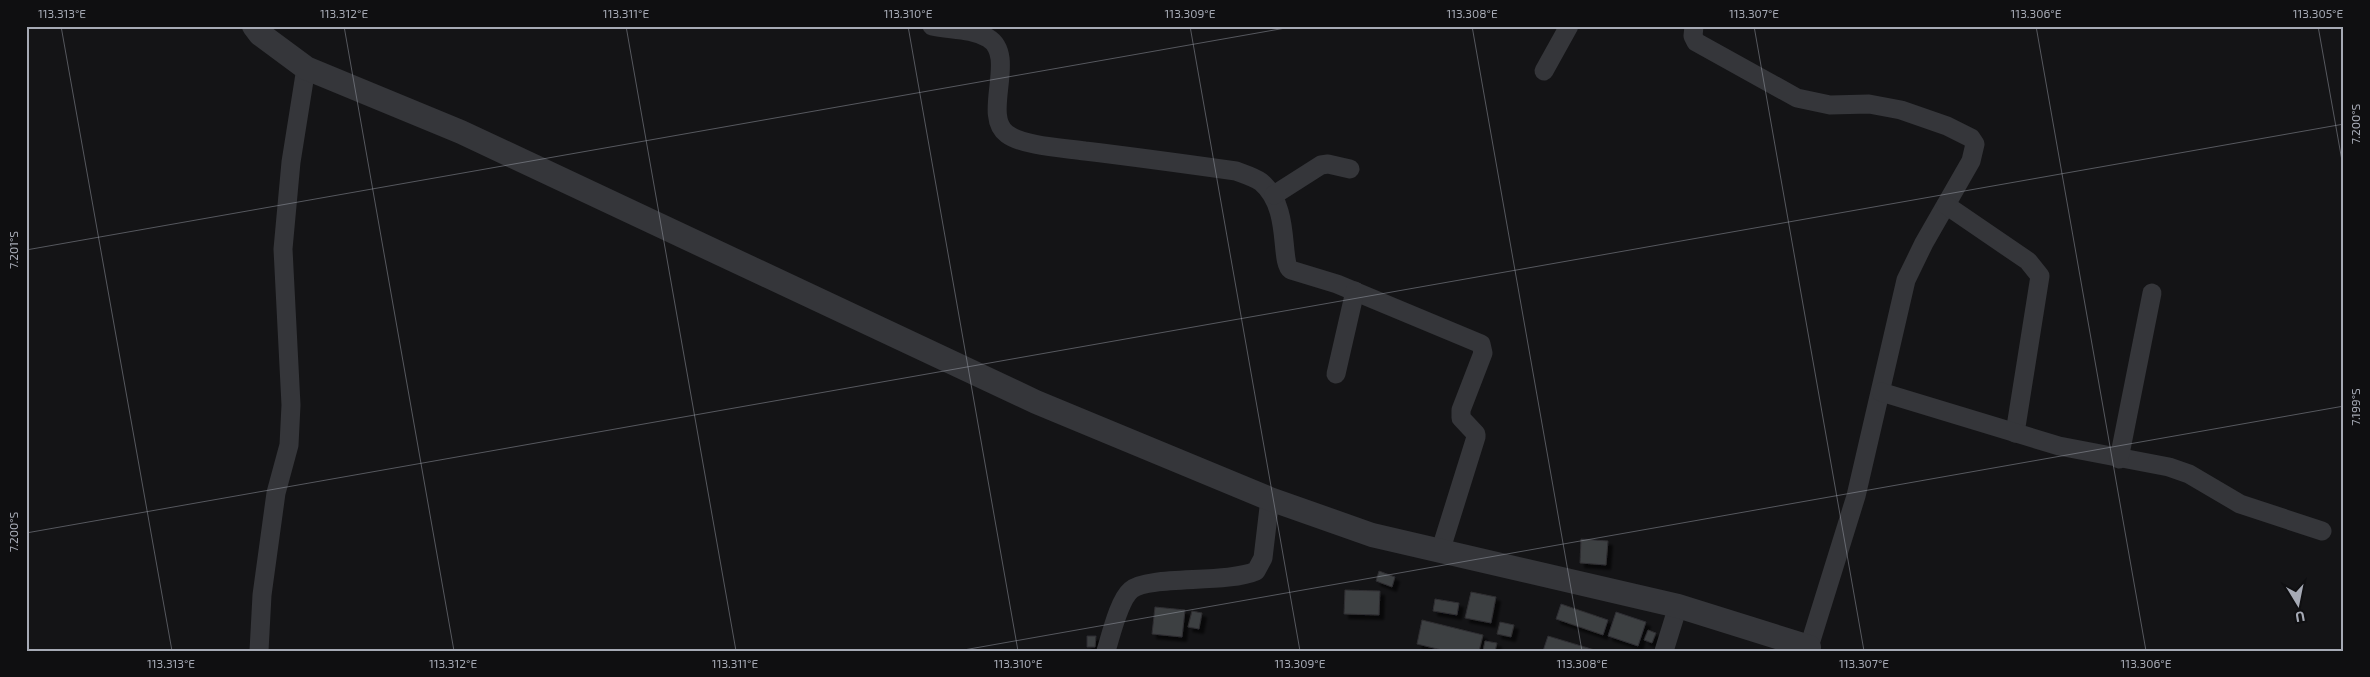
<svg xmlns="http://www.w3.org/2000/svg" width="2370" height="677" font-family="'Exo 2',sans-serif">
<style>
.building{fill:#3e3f42;stroke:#2e2e31;filter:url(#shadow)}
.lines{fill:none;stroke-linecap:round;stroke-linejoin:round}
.minor{stroke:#35363a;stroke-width:19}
.tertiary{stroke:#35363a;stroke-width:24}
.ticks{fill:none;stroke:#a6aab5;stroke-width:1;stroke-opacity:0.45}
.neatline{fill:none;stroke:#a6aab5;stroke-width:2}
.ticks-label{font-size:12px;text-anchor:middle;fill:#a6aab5}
</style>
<defs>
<filter id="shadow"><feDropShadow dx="4.5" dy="4.5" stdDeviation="1" flood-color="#0009"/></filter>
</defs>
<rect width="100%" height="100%" fill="#141416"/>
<g class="building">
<polygon points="1581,539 1608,541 1606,565 1580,563"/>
<polygon points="1379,571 1395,577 1392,587 1376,581"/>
<polygon points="1345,590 1380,591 1379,615 1344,614"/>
<polygon points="1471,592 1496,597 1491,623 1465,618"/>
<polygon points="1435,599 1459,603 1457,615 1433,611"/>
<polygon points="1561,604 1608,620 1603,635 1556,619"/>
<polygon points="1155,607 1185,610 1182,637 1152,634"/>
<polygon points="1192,611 1202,613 1199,629 1188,627"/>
<polygon points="1616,612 1646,622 1638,646 1608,636"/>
<polygon points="1422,620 1483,635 1479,651 1446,651 1417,644"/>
<polygon points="1500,622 1514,625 1511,637 1497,634"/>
<polygon points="1648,630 1656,633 1652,643 1644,640"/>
<polygon points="1087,636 1096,636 1095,647 1087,647"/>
<polygon points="1548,636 1598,651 1543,651"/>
<polygon points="1485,641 1497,643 1495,651 1483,651"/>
</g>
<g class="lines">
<g class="minor">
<path d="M 932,26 C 950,30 971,28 988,38 C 1018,56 981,115 1007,134 C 1023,146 1064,148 1085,151 C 1135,157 1186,164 1236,171 C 1244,174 1254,177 1261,182 C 1292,208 1279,261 1291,270 L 1337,284 L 1481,344 L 1483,353 L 1461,410 L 1461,418 L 1476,434 L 1476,437 L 1440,552"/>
<polyline points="1694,26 1693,36 1696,42 1797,98 1830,105 1869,104 1901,110 1947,126 1971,138 1975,144 1971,161 1924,243 1906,280 1856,496 1809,647"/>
<polyline points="1544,71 1569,26"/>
<polyline points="1274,195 1321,165 1328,164 1350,169"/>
<polyline points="1946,205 2028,261 2040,276 2015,433"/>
<polyline points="1336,374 1355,291"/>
<polyline points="1881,392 2059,446 2169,467 2189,474 2240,504 2322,531"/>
<polyline points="2119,459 2152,293"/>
<polyline points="259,651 262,595 276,493 289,445 291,405 283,249 291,162 306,68"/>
<path d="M 1106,651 C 1111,635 1119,600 1131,590 C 1148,575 1227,584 1256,571 L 1263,558 L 1270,499"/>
<polyline points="1664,651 1678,606"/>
</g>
<polyline class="tertiary" points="254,26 260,34 306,68 461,132 1036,402 1270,499 1372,535 1678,606 1809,647 1808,651"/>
</g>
<path class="ticks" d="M 61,26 L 172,651M 344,26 L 454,651M 626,26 L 736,651M 908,26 L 1018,651M 1190,26 L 1300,651M 1472,26 L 1582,651M 1754,26 L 1864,651M 2036,26 L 2146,651M 2318,26 L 2344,172M 26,250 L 1297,26M 26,533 L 2344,124M 958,651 L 2344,406"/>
<rect width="2370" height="677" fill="none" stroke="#0f0f11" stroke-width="55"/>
<g transform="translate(2298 604) rotate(170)" stroke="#0f0f11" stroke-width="4" paint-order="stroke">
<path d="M0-4L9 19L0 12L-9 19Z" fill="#a6aab5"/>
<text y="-8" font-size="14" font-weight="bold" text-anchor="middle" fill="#a6aab5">U</text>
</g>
<rect x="28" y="28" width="2314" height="622" class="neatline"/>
<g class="ticks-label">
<text x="62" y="18">113.313°E</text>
<text x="344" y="18">113.312°E</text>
<text x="626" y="18">113.311°E</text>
<text x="908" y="18">113.310°E</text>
<text x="1190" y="18">113.309°E</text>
<text x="1472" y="18">113.308°E</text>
<text x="1754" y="18">113.307°E</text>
<text x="2036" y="18">113.306°E</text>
<text x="2318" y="18">113.305°E</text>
<text transform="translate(2356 124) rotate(-90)" y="4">7.200°S</text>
<text transform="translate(14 250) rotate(-90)" y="4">7.201°S</text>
<text transform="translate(2356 407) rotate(-90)" y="4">7.199°S</text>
<text transform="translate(14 532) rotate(-90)" y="4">7.200°S</text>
<text x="171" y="668">113.313°E</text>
<text x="453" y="668">113.312°E</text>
<text x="735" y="668">113.311°E</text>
<text x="1018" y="668">113.310°E</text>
<text x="1300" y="668">113.309°E</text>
<text x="1582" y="668">113.308°E</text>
<text x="1864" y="668">113.307°E</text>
<text x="2146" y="668">113.306°E</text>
</g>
</svg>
